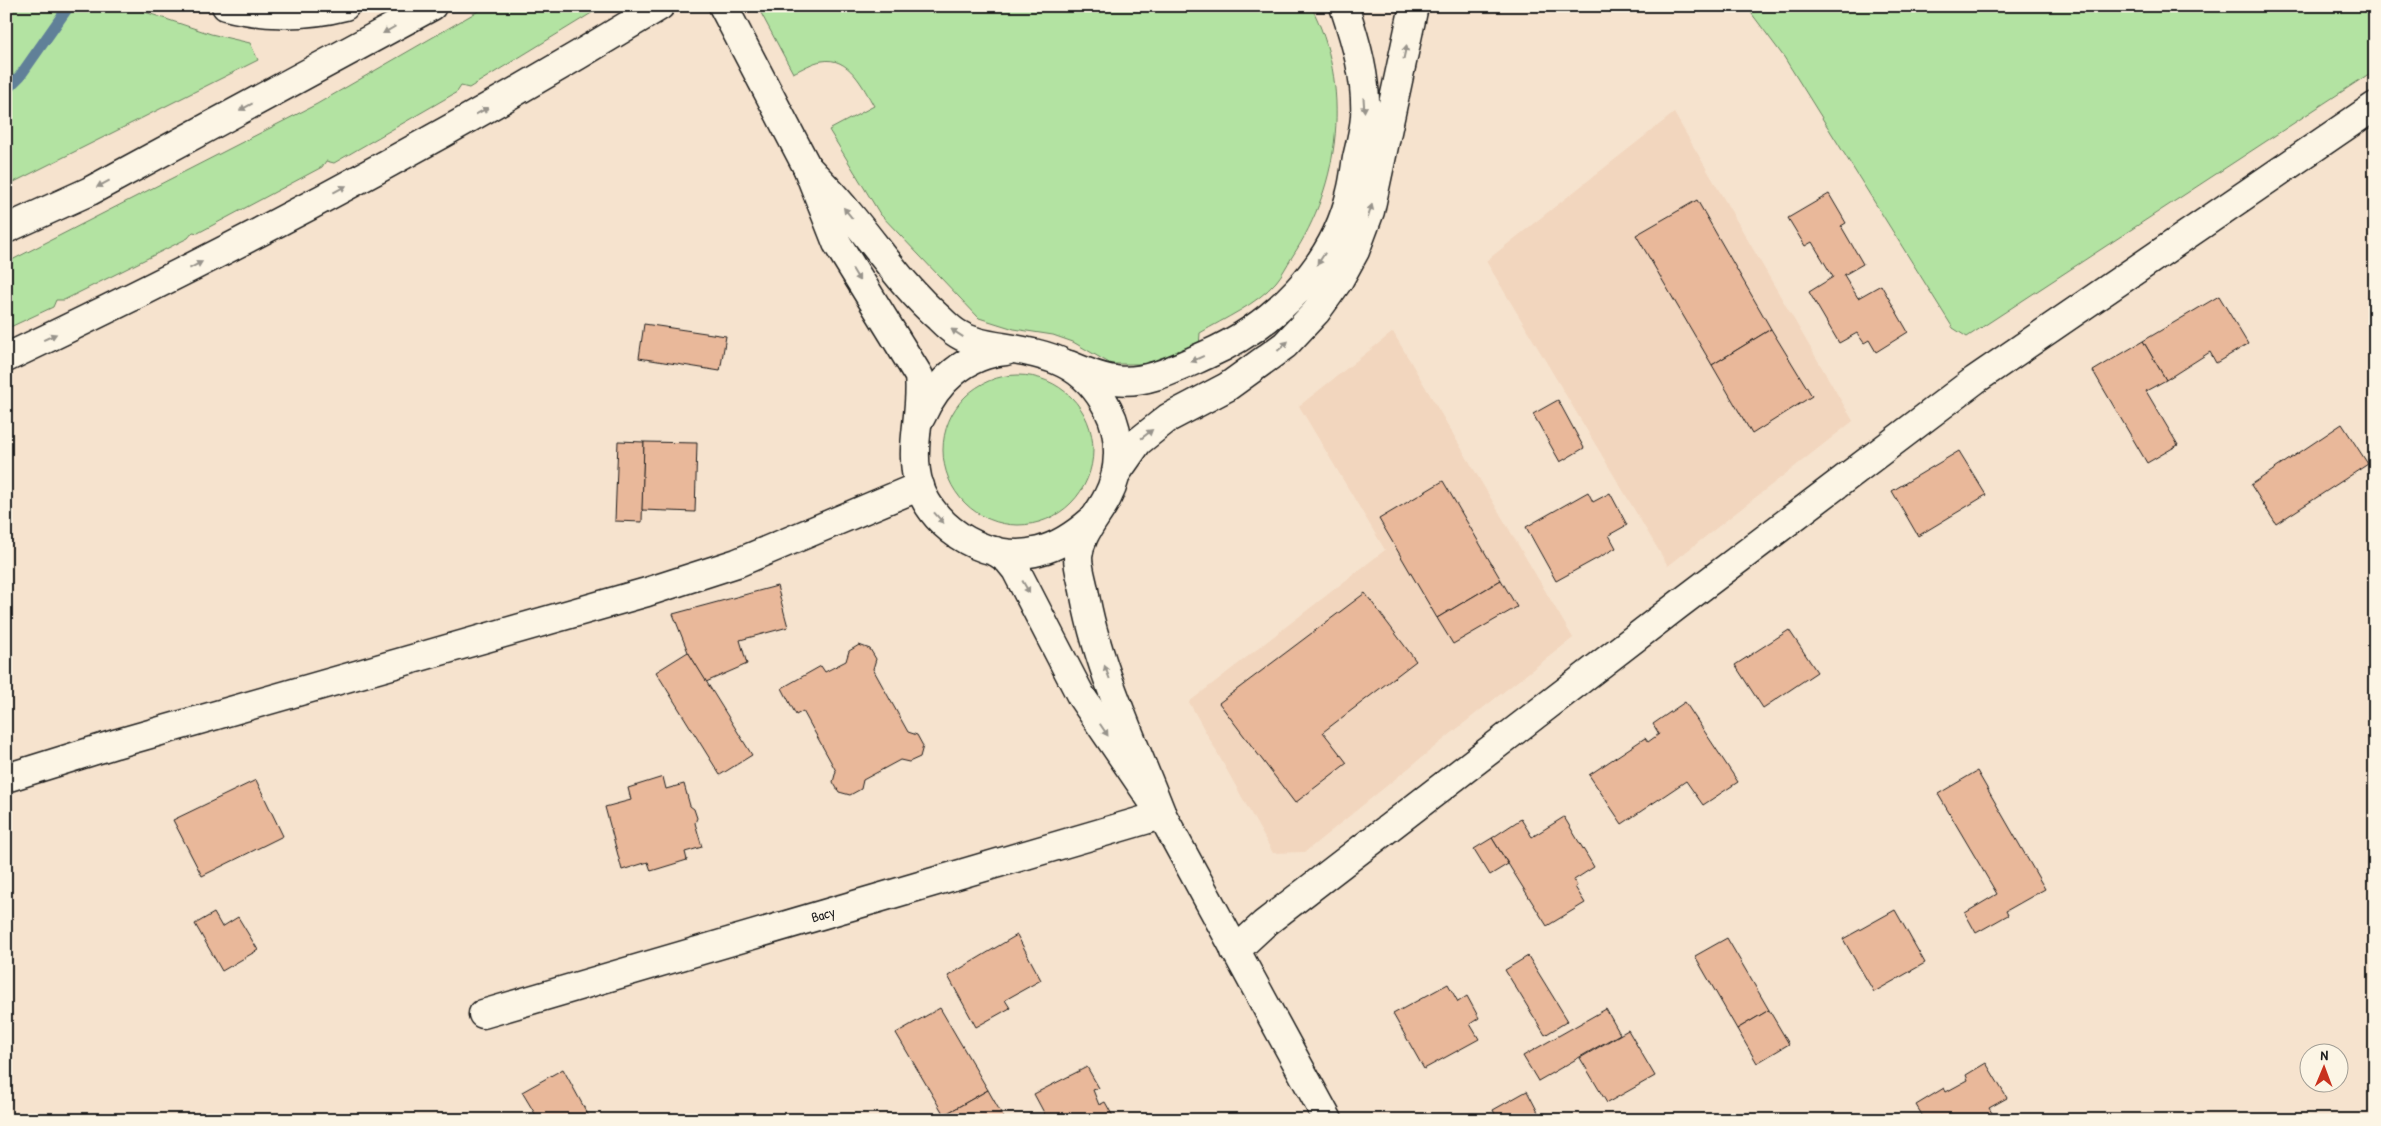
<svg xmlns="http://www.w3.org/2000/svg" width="2381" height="1126" font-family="'Patrick Hand',sans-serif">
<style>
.built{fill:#f2d6be}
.green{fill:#b3e3a2;stroke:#68805f}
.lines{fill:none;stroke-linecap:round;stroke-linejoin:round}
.stream{stroke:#608098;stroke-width:11}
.building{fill:#e9b89a;stroke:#1c1c1c}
.minor-casing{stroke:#1c1c1c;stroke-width:31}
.major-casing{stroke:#1c1c1c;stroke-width:31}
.highway-casing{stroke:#1c1c1c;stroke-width:31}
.minor{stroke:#fcf5e5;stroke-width:28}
.major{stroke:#fcf5e5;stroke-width:28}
.highway{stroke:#fcf5e5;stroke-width:28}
.oneway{fill:#97938b}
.labels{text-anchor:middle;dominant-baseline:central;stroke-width:4.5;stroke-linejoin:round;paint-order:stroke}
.street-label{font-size:14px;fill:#1c1c1c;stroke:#fcf5e5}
</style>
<rect width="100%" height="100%" fill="#f6e3ce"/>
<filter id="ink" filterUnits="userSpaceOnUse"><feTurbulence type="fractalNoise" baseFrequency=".02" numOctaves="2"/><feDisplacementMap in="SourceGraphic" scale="10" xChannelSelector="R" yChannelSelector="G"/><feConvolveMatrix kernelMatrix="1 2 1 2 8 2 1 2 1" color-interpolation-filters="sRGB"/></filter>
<g filter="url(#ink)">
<g class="built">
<polygon points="1674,113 1853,421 1668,566 1486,261"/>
<polygon points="1393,332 1573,638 1479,711 1305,852 1273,853 1189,702 1385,550 1299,406"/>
</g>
<g class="green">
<polygon points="6,6 96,6 101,10 104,6 127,6 211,34 250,43 258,60 6,186"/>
<polygon points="487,6 603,6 469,88 461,86 457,92 334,163 326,161 322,167 198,233 193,232 188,238 64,300 56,300 53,307 6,329 6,263 317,104"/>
<path d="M 771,6 L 1311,6 C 1352,86 1341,183 1292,257 C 1287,265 1282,275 1276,282 C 1256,305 1225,318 1200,333 L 1199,348 L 1144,364 L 1111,364 L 1073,342 L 1053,335 L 1014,329 L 979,318 L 880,214 L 829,130 L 874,106 C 863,87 849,56 822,61 C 813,62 802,69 793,73 L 761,13 Z"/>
<polygon points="1746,6 2375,6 2375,70 1967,337 1953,328 1784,57"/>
<circle cx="1018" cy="450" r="75"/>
</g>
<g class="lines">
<polyline class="stream" points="6,90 20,76 69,6"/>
</g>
<g class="building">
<polygon points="1829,194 1846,223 1841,226 1863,264 1844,275 1858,298 1881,285 1908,332 1876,352 1869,340 1864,343 1857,333 1839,343 1809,292 1833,277 1812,242 1805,246 1788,218"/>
<polygon points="1697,200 1771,329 1712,365 1636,235"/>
<polygon points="2219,296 2248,344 2216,363 2210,352 2166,380 2143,341"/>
<polygon points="644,324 726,336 720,371 639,358"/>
<polygon points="1771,329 1812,396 1752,434 1712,365"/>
<polygon points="2143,341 2166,380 2146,391 2178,445 2147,463 2093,371"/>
<polygon points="1558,400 1584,448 1560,462 1533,414"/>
<polygon points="2342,424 2368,464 2276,524 2251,485"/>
<polygon points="618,441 644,442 642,522 615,521"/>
<polygon points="644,442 697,443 695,512 642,510"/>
<polygon points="1959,451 1986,495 1918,536 1892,491"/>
<polygon points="1443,481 1501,580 1437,618 1379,519"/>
<polygon points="1588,492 1593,502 1610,493 1627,525 1609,535 1616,548 1556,581 1526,527"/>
<polygon points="1501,580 1517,607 1453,644 1437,618"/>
<polygon points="777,586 788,627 740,640 747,664 706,682 688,652 673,614"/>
<polygon points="1365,593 1416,661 1323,732 1347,763 1295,803 1219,703"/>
<polygon points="1789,630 1817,672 1763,708 1735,665"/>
<polygon points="859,645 870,649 876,659 873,669 908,732 917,735 923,746 920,757 909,762 900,760 863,780 861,789 850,795 839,792 833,782 836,771 803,711 796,715 782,688 821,666 825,672 846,661 849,651"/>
<polygon points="688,652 752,755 720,775 656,672"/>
<polygon points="1685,702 1738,782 1703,805 1686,781 1622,824 1589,775 1645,738 1648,742 1659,734 1653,724"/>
<polygon points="1977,771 2045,889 2006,911 2008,915 1976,933 1965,913 1997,894 1938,794"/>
<polygon points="663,777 666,789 684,784 690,806 694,809 697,818 695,823 702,847 685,852 687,860 651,871 648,862 622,870 605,807 631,800 628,788"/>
<polygon points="256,780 283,836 202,876 173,820"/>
<polygon points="1564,817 1594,867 1574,880 1577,886 1575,887 1585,903 1547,926 1492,838 1521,819 1532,837"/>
<polygon points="1492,838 1508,864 1490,875 1474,849"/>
<polygon points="1895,910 1925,963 1874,992 1843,939"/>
<polygon points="214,913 222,927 238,917 258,950 222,971 195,924"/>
<polygon points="1017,935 1041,980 1005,1000 1010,1008 976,1027 948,976"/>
<polygon points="1727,938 1769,1010 1737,1029 1695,956"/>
<polygon points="1528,956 1568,1021 1545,1035 1505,970"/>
<polygon points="1448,984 1458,1002 1467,996 1479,1018 1470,1024 1479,1039 1424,1069 1393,1014"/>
<polygon points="940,1008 988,1090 944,1115 896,1033"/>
<polygon points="1606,1009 1620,1034 1538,1081 1523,1056"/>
<polygon points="1769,1010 1789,1044 1757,1063 1737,1029"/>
<polygon points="1628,1030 1655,1076 1607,1103 1580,1058"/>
<polygon points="1986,1063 2007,1098 1989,1108 1996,1120 1925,1120 1916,1105 1944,1088 1946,1092 1968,1080 1966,1075"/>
<polygon points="1087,1067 1099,1088 1093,1090 1099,1105 1105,1102 1115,1120 1048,1120 1034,1094"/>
<polygon points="563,1069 591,1120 531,1120 537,1117 522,1092"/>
<polygon points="988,1090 1005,1120 946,1120 944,1115"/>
<polygon points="1527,1091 1542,1120 1495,1120 1497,1118 1493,1110"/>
</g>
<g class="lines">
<defs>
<g id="minor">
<polyline points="6,778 115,744 647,592 737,563 920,486"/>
<polyline points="1235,951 1264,924 1678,605 1975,380 2375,106"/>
<polyline points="483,1014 1162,815"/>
</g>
<g id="major">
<path d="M 723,6 L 807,167 L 837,243 L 919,376 C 923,413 908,449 919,485 C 934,532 992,564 1039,551 C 1059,546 1075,535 1091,521"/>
<path d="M 807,167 C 820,181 834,195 846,210 C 877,246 903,287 939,318 C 945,324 951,330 958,334 C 971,342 987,345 1002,347 C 1050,355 1084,362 1108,409 C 1122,435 1121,472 1107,498 C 1097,518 1080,533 1078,557 C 1078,568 1082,580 1084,590 C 1096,664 1135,745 1162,815"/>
<path d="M 921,417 C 937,381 966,354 1006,351"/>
<polyline points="995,551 1007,559 1016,570 1081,696 1162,815 1328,1120"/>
</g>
<g id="highway">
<path d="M 226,6 C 263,16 307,16 345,6"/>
<polyline points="6,229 90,191 432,6"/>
<path d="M 6,358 C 230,252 449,135 660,6"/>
<path d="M 1069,365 C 1084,371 1099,378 1115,380 C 1145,385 1179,367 1206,355 C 1274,325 1334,267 1351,192 C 1354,181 1355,169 1357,158 C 1360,145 1364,131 1365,117 C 1367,79 1356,42 1344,6"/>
<polyline points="1117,472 1138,442 1168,418 1227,387 1285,345 1316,312 1339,280 1355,251 1370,211 1414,6"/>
</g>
</defs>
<use href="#minor" class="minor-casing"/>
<use href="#major" class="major-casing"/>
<use href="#highway" class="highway-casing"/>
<use href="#minor" class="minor"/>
<use href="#major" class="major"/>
<use href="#highway" class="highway"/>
</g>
<defs><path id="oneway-solid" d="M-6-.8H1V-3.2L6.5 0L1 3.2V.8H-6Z" transform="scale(1.25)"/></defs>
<g class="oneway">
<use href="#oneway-solid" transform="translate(389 30) rotate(150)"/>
<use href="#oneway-solid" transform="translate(1405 52) rotate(-78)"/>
<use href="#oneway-solid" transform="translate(1364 105) rotate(86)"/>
<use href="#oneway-solid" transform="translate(246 107) rotate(152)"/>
<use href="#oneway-solid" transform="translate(482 111) rotate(-29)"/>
<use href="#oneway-solid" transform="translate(103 184) rotate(152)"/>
<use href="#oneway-solid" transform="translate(340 189) rotate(-28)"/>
<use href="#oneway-solid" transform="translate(1370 211) rotate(-73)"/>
<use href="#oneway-solid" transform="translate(848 213) rotate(-129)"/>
<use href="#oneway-solid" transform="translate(1321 259) rotate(123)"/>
<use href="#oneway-solid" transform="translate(196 265) rotate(-28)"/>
<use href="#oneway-solid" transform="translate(856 275) rotate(59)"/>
<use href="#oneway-solid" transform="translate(957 333) rotate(-147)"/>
<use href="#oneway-solid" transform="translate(50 337) rotate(-25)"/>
<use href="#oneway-solid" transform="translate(1283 346) rotate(-42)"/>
<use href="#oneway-solid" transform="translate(1197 359) rotate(156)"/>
<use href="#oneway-solid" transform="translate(1147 434) rotate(-38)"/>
<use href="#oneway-solid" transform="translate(939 518) rotate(48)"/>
<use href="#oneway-solid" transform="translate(1026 587) rotate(60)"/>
<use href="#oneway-solid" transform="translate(1107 672) rotate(-111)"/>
<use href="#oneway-solid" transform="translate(1104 730) rotate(56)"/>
</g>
</g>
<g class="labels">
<g class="street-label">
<text transform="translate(823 914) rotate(-16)">Bacy</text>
</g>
</g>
<rect width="2381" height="1126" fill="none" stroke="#fcf5e5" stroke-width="25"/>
<rect x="12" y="12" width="2356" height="1101" fill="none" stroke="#1c1c1c" stroke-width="2" filter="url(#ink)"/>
<g transform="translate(2324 1068) rotate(1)"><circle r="24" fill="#fcf5e5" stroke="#a29e95"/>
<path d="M0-4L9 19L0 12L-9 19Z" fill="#c8321e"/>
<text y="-8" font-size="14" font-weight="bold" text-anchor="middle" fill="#1c1c1c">N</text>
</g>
</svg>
